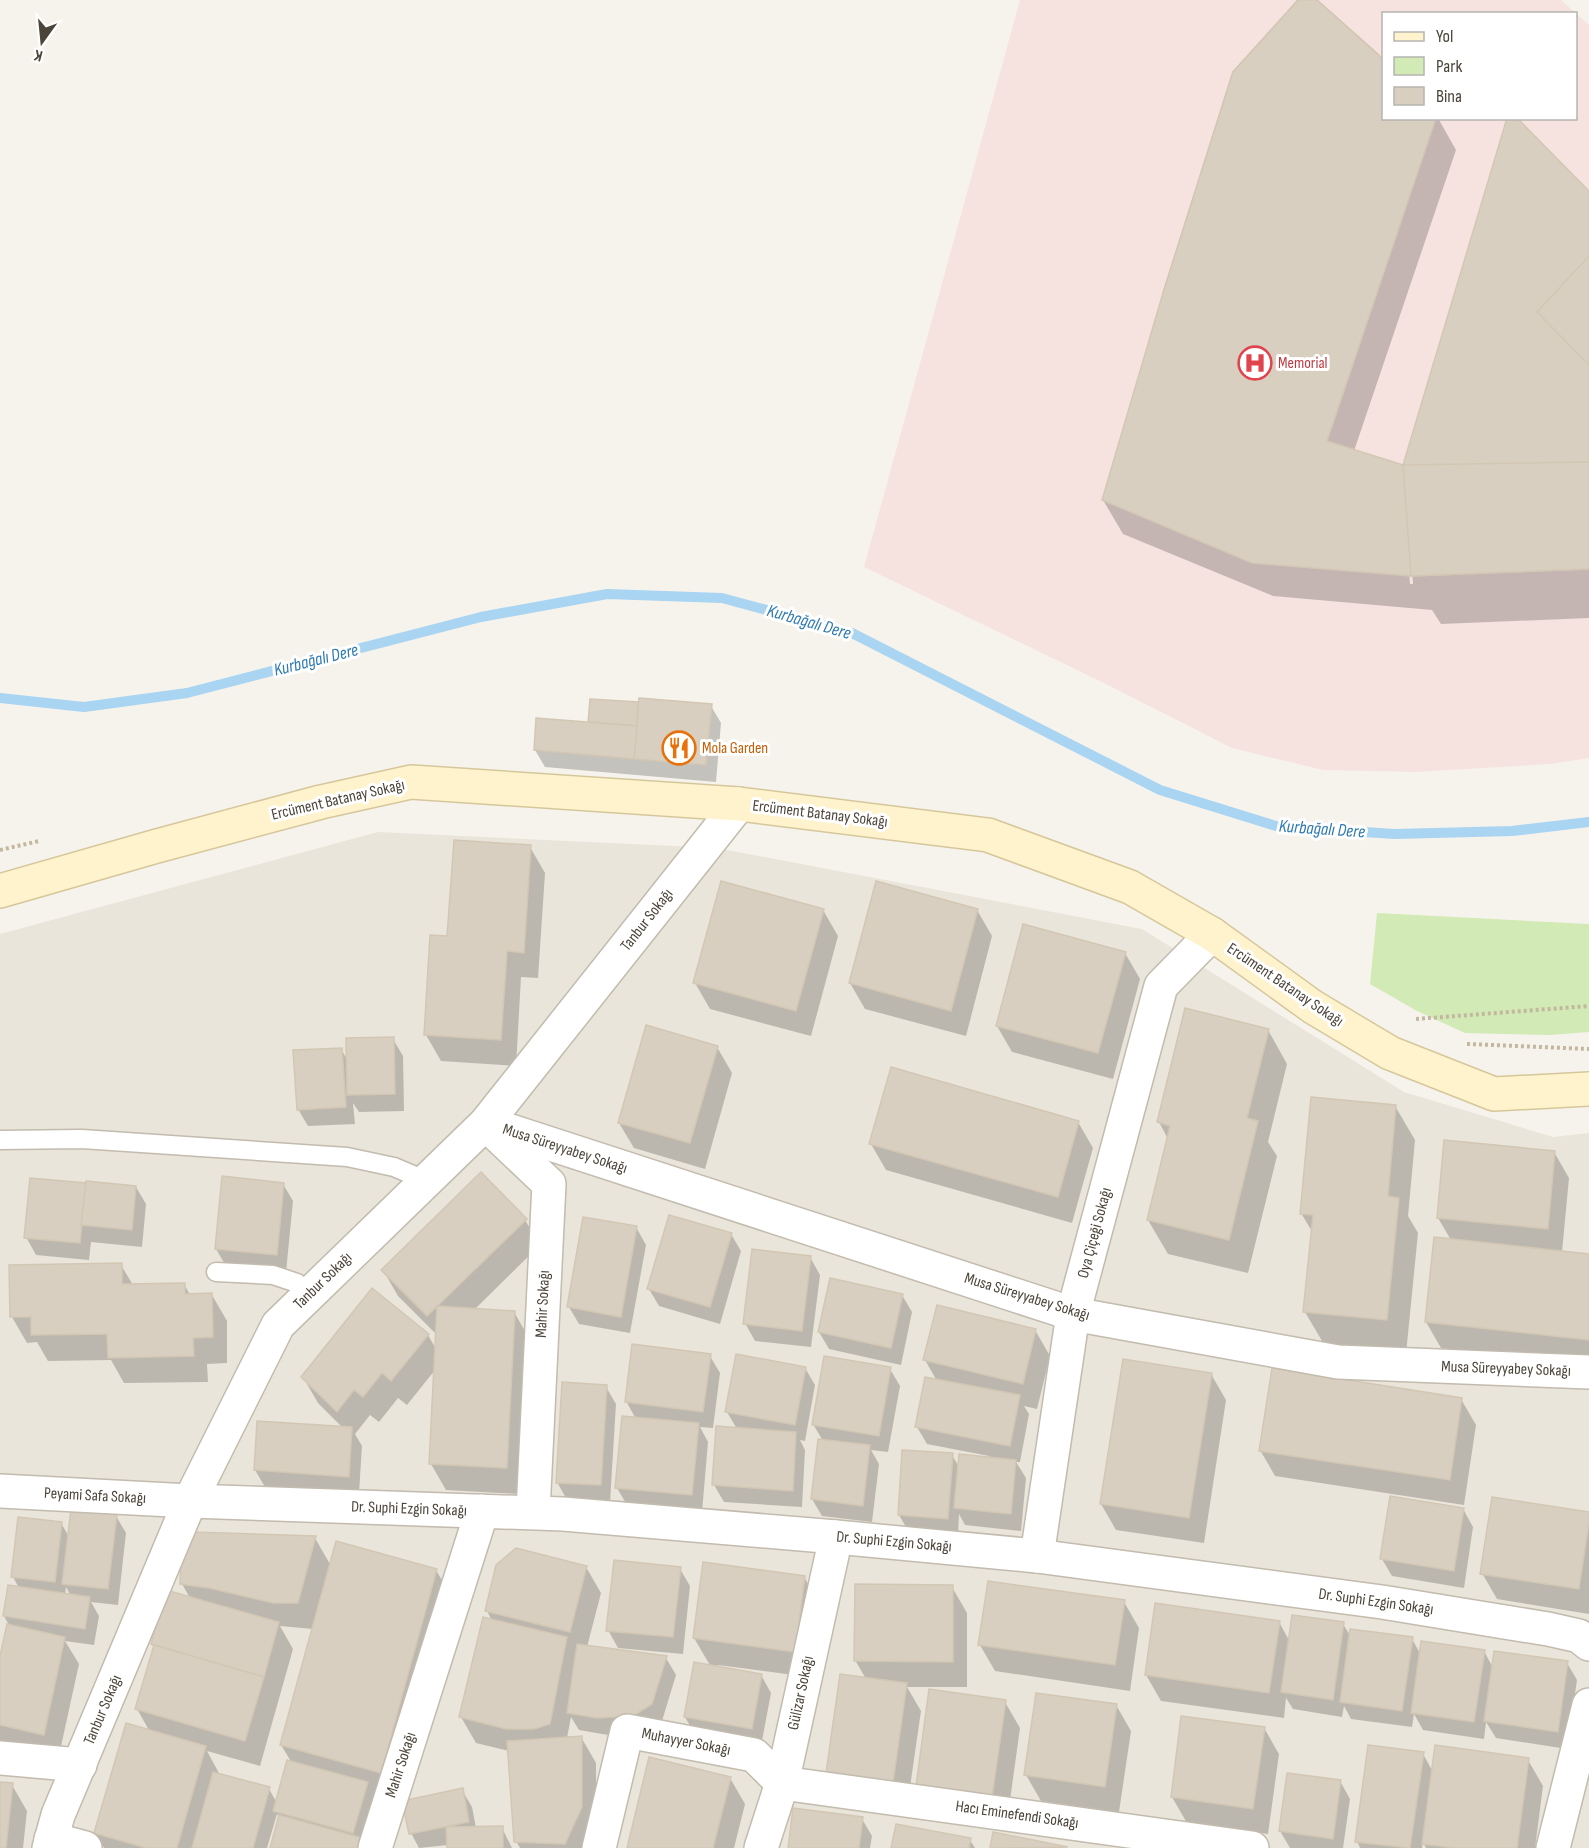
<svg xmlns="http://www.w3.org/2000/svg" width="1589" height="1848" font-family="'Sofia Sans Condensed',sans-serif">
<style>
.residential{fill:#eae5da}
.medical{fill:#f6e3e0;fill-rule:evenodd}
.green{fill:#d2eab5}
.shadow{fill:#0003;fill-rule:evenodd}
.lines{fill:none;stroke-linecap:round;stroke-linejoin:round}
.stream{stroke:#a9d4f2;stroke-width:10}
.building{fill:#d8cfc1;stroke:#d3c7b4;stroke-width:1.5}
.lane-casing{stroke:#c2bbae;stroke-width:21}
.street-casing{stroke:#c2bbae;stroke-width:36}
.secondary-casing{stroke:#d6c79b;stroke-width:36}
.path{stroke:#c4b79f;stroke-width:4;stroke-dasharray:3 3;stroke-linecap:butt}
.lane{stroke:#fff;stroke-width:18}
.street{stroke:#fff;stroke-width:33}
.secondary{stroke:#fff3cd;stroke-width:33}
.labels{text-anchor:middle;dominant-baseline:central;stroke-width:6;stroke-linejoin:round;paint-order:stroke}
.health-label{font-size:16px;fill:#be3a42;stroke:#fff;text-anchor:start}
.food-label{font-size:16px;fill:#c56008;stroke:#fff;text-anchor:start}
.street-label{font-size:16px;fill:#4b4439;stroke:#fff}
.water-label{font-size:18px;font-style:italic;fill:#2e7ab2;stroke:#fff}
</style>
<rect width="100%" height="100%" fill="#f6f3ec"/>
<polygon class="residential" points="378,832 717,848 1142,929 1404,1092 1553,1137 1589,1133 1589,1848 0,1848 0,934"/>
<path class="medical" d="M 1020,0 L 1561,0 L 1589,25 L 1589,758 L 1551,764 L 1416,772 L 1323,770 L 1232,748 L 1104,683 L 864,567 ZM 1384,14 L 1576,14 L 1576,118 L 1384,118 Z"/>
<polygon class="green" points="1377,913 1589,924 1589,1032 1550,1035 1465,1033 1417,1011 1370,984"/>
<g class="shadow">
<path d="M 1300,0 L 1315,0 L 1384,118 L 1438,118 L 1456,150 L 1354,451 L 1404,467 L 1589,193 L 1589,618 L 1441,624 L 1432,610 L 1273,596 L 1123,534 L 1103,500 ZM 1403,493 L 1406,493 L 1413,584 L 1410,584 Z"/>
<polygon points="591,700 637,703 640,707 711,706 721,723 716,782 545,767 535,750 590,724"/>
<polygon points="530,847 545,873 538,978 521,977 516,1066 441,1061 426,1035 449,938"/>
<polygon points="823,910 838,936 811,1036 710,1009 695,983"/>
<polygon points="977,910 992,936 966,1036 865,1009 850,983"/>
<polygon points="1125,953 1140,979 1113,1079 1012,1052 997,1026"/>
<polygon points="1268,1030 1287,1064 1268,1142 1277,1156 1248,1273 1168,1254 1148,1220 1168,1139 1159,1122"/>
<polygon points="393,1039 403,1056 404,1111 359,1112 353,1103 355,1124 308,1126 298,1109 341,1049 348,1061"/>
<polygon points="717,1047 732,1073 705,1169 634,1148 619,1123"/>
<polygon points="1395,1106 1415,1140 1408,1216 1418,1233 1406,1354 1325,1346 1305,1312 1313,1233 1301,1213"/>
<polygon points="1078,1122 1093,1148 1072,1223 886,1170 871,1144"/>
<polygon points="1554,1152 1569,1178 1562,1252 1589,1255 1589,1364 1441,1348 1426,1322 1451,1240 1438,1218"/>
<polygon points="283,1184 293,1201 286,1272 226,1266 216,1249"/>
<polygon points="136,1187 146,1204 142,1247 91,1242 89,1260 36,1255 26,1237"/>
<polygon points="525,1220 540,1245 474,1310 514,1312 529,1338 521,1494 446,1490 431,1464 435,1370 407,1405 398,1398 379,1422 370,1415 355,1434 362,1446 359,1493 265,1487 255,1470 343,1428 318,1403 303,1377 428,1335 436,1349 437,1335 398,1296 383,1270"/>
<polygon points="636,1227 646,1245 630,1333 579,1324 569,1307"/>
<polygon points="731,1234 741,1251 720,1324 659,1306 649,1289"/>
<polygon points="810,1257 820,1275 811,1347 755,1341 745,1323"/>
<polygon points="121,1265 133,1285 184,1284 190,1295 212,1295 227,1321 227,1363 207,1364 208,1382 124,1383 111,1360 48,1361 37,1342 27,1343 12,1317"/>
<polygon points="902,1295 912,1312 901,1365 829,1349 819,1332"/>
<polygon points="1035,1330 1050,1356 1037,1409 1024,1406 1029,1414 1020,1462 1016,1462 1026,1478 1021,1531 965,1525 959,1514 958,1535 909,1532 899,1515 952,1455 959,1467 989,1459 989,1456 927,1444 917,1427 937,1381 925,1360"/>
<polygon points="710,1356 720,1373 713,1428 700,1427 708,1442 702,1512 627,1505 617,1488 636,1419 626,1401"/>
<polygon points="805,1368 815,1385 805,1441 800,1440 805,1450 802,1507 724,1502 714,1485 737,1429 727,1412"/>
<polygon points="890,1369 900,1386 888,1452 871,1450 879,1464 872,1522 822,1516 812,1499 823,1441 813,1424"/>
<polygon points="1211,1374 1226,1400 1204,1543 1116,1530 1101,1504"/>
<polygon points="606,1387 616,1404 610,1502 567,1500 557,1482"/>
<polygon points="1461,1399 1476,1425 1464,1505 1275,1476 1260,1450"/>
<polygon points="1463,1509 1473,1527 1464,1588 1392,1576 1382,1559"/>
<polygon points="1589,1513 1589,1614 1497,1599 1482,1573"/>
<path d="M 116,1516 L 126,1533 L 118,1605 L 91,1602 L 99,1616 L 94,1645 L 65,1641 L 79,1664 L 58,1760 L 0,1743 L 0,1663 L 10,1627 L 4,1616 L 19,1588 L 13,1577 L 61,1523 L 69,1537 ZM 66,1587 L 71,1596 L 65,1595 Z"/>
<path d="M 315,1538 L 331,1566 L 436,1570 L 456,1604 L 366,1848 L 272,1848 L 280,1819 L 277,1814 L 267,1848 L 104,1848 L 96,1833 L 150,1732 L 137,1709 L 154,1648 L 152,1644 L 190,1598 L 182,1584 ZM 280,1626 L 313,1629 L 281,1745 L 292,1763 L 277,1803 L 269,1789 L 220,1775 L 207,1751 L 260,1766 L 293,1649 Z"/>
<polygon points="586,1567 601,1593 587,1647 666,1658 676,1675 662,1721 643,1733 608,1735 579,1730 571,1717 567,1738 581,1737 596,1763 596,1834 590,1848 520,1848 516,1841 509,1751 476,1743 461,1717 492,1621 487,1611"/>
<polygon points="680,1569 690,1586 683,1654 618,1648 608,1630"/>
<polygon points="804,1577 819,1603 809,1677 718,1665 718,1668 761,1675 771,1693 761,1746 695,1734 685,1717 711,1667 694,1638"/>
<polygon points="952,1587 967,1613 967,1687 907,1687 921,1711 907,1808 843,1798 866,1679 855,1660"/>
<polygon points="1124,1602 1139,1628 1130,1691 995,1671 980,1645"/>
<polygon points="1279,1622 1290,1642 1343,1624 1351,1637 1412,1639 1421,1655 1484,1651 1493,1668 1567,1663 1577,1680 1567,1749 1496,1738 1486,1722 1484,1739 1423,1730 1414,1714 1412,1727 1351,1719 1344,1706 1342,1717 1293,1709 1286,1698 1284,1718 1161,1701 1146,1675"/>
<polygon points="1005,1702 1020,1728 1007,1822 932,1811"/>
<polygon points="1116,1705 1131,1731 1119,1812 1041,1801 1026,1775"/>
<polygon points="1264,1728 1279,1754 1268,1834 1187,1823 1172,1797"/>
<polygon points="1423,1754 1433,1772 1528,1760 1543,1786 1535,1848 1426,1848 1423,1842 1422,1848 1360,1848 1357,1841"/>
<polygon points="730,1778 745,1804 734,1848 628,1848"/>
<polygon points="1340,1781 1350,1799 1343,1848 1290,1848 1280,1831"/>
<polygon points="0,1783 12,1785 27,1811 23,1848 0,1848"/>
<polygon points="462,1790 472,1807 476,1828 502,1828 512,1848 448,1848 448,1845 419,1848 411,1833"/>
<polygon points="862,1819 872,1836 870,1848 790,1848"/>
<polygon points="995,1834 1066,1848 992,1848"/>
<polygon points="970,1840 975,1848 893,1848"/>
</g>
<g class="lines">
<polyline class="stream" points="0,698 84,707 187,693 481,617 607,594 722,598 852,633 1160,790 1276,826 1394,834 1512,831 1589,822"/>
</g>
<g class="building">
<polygon points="1298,0 1317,0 1379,55 1317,125 1254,322 1163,293 1233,72"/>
<polygon points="1298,0 1317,0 1384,60 1384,118 1436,118 1327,441 1403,465 1507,118 1517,118 1589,191 1589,569 1411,576 1252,563 1102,500 1163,293 1233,72"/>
<polygon points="1589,256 1589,365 1537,312"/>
<polygon points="1589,462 1589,569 1411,576 1403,465"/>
<polygon points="639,698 712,704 706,765 634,759"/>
<polygon points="590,699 638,702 637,726 588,722"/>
<polygon points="536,718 637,726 634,759 534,750"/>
<polygon points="454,840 531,845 524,953 507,951 501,1040 424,1035 430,935 447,936"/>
<polygon points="721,881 824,909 796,1011 693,983"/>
<polygon points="876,881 978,909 951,1011 849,983"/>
<polygon points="1023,924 1126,952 1098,1053 996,1026"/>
<polygon points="1185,1008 1269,1029 1247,1118 1258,1121 1229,1240 1147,1220 1170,1126 1157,1122"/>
<polygon points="646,1025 718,1046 690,1143 618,1123"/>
<polygon points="394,1037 395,1094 347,1095 346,1038"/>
<polygon points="342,1048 346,1107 297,1110 293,1050"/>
<polygon points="891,1067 1079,1121 1058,1197 869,1144"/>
<polygon points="1311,1097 1396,1105 1388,1196 1399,1198 1387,1320 1303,1312 1313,1215 1300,1214"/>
<polygon points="1444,1140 1555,1151 1548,1229 1437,1218"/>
<polygon points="481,1172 527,1219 427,1316 381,1270"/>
<polygon points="222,1176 284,1183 277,1255 215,1249"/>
<polygon points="30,1178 86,1183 80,1243 24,1238"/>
<polygon points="86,1181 136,1186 132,1230 81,1225"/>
<polygon points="669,1215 732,1233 710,1307 647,1289"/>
<polygon points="583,1217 637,1226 621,1317 567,1307"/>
<polygon points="1434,1237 1589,1254 1589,1340 1425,1322"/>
<polygon points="752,1249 811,1256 802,1331 743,1324"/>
<polygon points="122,1263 122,1284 185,1283 185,1294 212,1293 213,1337 193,1338 194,1356 108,1358 107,1334 31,1335 31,1317 10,1317 9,1265"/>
<polygon points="830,1278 903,1294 891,1348 818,1332"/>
<polygon points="372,1288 429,1334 391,1381 382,1373 363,1397 354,1390 337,1412 301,1377"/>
<polygon points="937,1305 1036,1329 1023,1384 923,1360"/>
<polygon points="437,1306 515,1311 507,1468 429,1464"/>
<polygon points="632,1344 711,1354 703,1412 625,1402"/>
<polygon points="736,1354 806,1367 795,1425 725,1412"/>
<polygon points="824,1356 891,1367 879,1436 812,1425"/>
<polygon points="1123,1359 1212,1373 1189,1518 1100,1504"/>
<polygon points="1272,1368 1462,1398 1450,1480 1259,1451"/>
<polygon points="925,1377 1020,1395 1010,1446 915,1427"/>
<polygon points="562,1382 607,1385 601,1485 556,1483"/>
<polygon points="622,1416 699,1423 692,1495 615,1488"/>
<polygon points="257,1421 352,1427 349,1477 254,1470"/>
<polygon points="716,1426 796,1432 793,1491 712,1485"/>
<polygon points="818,1439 870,1445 863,1506 811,1499"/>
<polygon points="902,1450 953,1453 948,1519 898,1515"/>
<polygon points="959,1454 1016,1460 1011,1514 954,1508"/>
<polygon points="1390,1496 1464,1508 1454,1571 1380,1559"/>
<polygon points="1492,1497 1589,1512 1589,1523 1579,1589 1480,1574"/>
<polygon points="71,1509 117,1514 108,1589 62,1584"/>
<polygon points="18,1517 62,1522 55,1582 11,1577"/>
<polygon points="192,1532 316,1536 298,1603 273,1603 209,1588 180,1584 181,1549"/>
<polygon points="336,1541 437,1569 381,1773 280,1745"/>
<polygon points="516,1548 587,1566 570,1632 485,1611 496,1565"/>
<polygon points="614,1560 681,1567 673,1637 606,1631"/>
<polygon points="703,1562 805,1576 795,1652 693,1638"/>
<polygon points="988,1581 1125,1600 1115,1665 978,1645"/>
<polygon points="855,1584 953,1585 953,1662 854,1661"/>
<polygon points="8,1585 90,1597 85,1629 3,1616"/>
<polygon points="166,1590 279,1622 264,1677 151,1644"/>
<polygon points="1155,1603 1280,1621 1269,1693 1145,1675"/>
<polygon points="1292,1615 1344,1622 1333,1700 1281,1692"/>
<polygon points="483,1617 567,1637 550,1724 534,1729 506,1729 459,1717"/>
<polygon points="7,1624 65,1637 44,1735 0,1725 0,1656"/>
<polygon points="1350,1629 1413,1637 1402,1711 1340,1702"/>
<polygon points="1421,1641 1485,1650 1474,1722 1411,1713"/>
<polygon points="577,1644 667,1656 652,1704 633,1716 597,1718 567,1713"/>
<polygon points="154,1645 264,1677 245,1741 135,1709"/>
<polygon points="1494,1651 1568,1661 1558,1732 1484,1721"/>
<polygon points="694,1662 762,1674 752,1729 684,1717"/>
<polygon points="840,1674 907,1683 893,1783 826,1773"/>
<polygon points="929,1689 1006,1700 992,1797 916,1786"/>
<polygon points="1036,1693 1117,1704 1105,1787 1024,1775"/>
<polygon points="1181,1716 1265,1727 1253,1809 1171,1797"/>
<polygon points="126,1723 206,1746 177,1848 146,1848 94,1833"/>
<polygon points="582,1736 582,1807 565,1844 514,1842 507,1741"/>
<polygon points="1368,1745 1424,1752 1410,1848 1355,1842"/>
<polygon points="1435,1745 1529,1758 1517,1848 1454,1848 1422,1844"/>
<polygon points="649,1757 731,1777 713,1848 627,1848"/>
<polygon points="287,1760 368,1782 353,1833 273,1811"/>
<polygon points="213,1772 270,1787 253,1848 192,1848"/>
<polygon points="1287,1773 1341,1780 1333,1839 1279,1831"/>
<polygon points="0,1782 13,1783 6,1848 0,1848"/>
<polygon points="463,1788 469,1822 409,1834 402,1801"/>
<polygon points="793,1808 863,1817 859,1848 788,1848"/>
<polygon points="279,1815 362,1838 359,1848 270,1848"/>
<polygon points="896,1824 971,1838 969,1848 891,1848"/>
<polygon points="503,1826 503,1848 447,1848 446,1827"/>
<polygon points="993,1832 1068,1847 990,1848"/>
</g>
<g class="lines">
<defs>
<g id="lane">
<polyline points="0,1140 82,1139 347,1157 394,1167 427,1181"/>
<polyline points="216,1272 273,1275 297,1283 308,1296"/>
</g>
<g id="street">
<polyline points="486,1123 1073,1314 1338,1362 1589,1372"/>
<polyline points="491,1129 549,1184 533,1512"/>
<polyline points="0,1491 190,1501 563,1514 836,1537 1037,1556 1382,1602 1548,1629 1579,1636 1589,1644"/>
<polyline points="1037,1556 1073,1314 1161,986 1212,934"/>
<polyline points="0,1758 80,1765"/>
<polyline points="51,1839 85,1848"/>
<polyline points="49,1848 58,1815 190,1501 278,1325 486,1123 739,804"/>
<polyline points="375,1848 482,1511"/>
<polyline points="599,1848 627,1731 754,1755 782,1783 1252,1848"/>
<polyline points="761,1848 782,1783 836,1537"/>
<polyline points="1553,1848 1589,1705"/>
</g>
<polyline id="secondary" points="0,891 157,846 321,802 411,782 739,804 988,835 1130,887 1212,934 1313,1007 1390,1053 1494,1094 1589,1089"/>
</defs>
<use href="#lane" class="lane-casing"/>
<use href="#street" class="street-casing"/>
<use href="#secondary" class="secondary-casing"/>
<g class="path">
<polyline points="0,850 39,841"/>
<polyline points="1416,1019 1589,1006"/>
<polyline points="1467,1044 1589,1049"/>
</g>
<use href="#lane" class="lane"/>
<use href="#street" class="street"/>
<use href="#secondary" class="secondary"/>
</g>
<defs>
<symbol id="hospital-ring" viewBox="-11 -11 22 22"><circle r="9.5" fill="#fff" stroke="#e0444e" stroke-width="1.5"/><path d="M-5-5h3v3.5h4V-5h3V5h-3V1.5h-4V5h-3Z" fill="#e0444e"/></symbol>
<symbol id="restaurant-ring" viewBox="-11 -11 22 22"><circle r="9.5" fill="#fff" stroke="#e8710a" stroke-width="1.5"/><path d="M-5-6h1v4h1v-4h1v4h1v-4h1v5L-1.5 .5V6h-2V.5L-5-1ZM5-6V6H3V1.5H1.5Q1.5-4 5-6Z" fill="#e8710a"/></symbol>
</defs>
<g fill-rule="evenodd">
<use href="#hospital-ring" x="1236" y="344" width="38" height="38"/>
<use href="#restaurant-ring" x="660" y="729" width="38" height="38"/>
</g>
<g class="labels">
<g class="health-label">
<text x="1278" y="363">Memorial</text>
</g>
<g class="food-label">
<text x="702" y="748">Mola Garden</text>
</g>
<g class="street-label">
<text transform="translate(338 800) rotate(-13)">Ercüment Batanay Sokağı</text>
<text transform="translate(820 814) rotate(7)">Ercüment Batanay Sokağı</text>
<text transform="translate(647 920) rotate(-52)">Tanbur Sokağı</text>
<text transform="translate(1285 985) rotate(34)">Ercüment Batanay Sokağı</text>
<text transform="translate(565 1149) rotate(18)">Musa Süreyyabey Sokağı</text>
<text transform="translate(1095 1233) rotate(-75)">Oya Çiçeği Sokağı</text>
<text transform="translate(323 1281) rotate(-44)">Tanbur Sokağı</text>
<text transform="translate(1027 1297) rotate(17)">Musa Süreyyabey Sokağı</text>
<text transform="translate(543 1304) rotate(-87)">Mahir Sokağı</text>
<text transform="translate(1506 1369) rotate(2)">Musa Süreyyabey Sokağı</text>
<text transform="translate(95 1496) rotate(3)">Peyami Safa Sokağı</text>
<text transform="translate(409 1509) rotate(2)">Dr. Suphi Ezgin Sokağı</text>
<text transform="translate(894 1542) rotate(5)">Dr. Suphi Ezgin Sokağı</text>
<text transform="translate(1376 1602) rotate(8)">Dr. Suphi Ezgin Sokağı</text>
<text transform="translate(801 1693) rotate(-78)">Gülizar Sokağı</text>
<text transform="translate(103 1710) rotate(-67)">Tanbur Sokağı</text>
<text transform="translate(686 1742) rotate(11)">Muhayyer Sokağı</text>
<text transform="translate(401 1765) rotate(-72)">Mahir Sokağı</text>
<text transform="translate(1017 1815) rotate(8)">Hacı Eminefendi Sokağı</text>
</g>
<g class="water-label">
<text transform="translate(809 622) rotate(16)">Kurbağalı Dere</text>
<text transform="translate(316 660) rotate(-14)">Kurbağalı Dere</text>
<text transform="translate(1322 829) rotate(4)">Kurbağalı Dere</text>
</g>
</g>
<rect x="1382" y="12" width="195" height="108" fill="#ffffff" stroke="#b7b4b0" stroke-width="1.5"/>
<rect x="1394" y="32" width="30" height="9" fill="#fff3cd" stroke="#b7b4b0" stroke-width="1.5"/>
<text x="1436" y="42" font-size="18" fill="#4b4439">Yol</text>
<rect x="1394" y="57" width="30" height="18" fill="#d2eab5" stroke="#b7b4b0" stroke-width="1.5"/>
<text x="1436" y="72" font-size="18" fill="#4b4439">Park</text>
<rect x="1394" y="87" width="30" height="18" fill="#d8cfc1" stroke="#b7b4b0" stroke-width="1.5"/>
<text x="1436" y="102" font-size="18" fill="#4b4439">Bina</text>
<g transform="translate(42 42) rotate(195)" stroke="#ffffff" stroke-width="4.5" paint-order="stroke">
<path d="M0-4.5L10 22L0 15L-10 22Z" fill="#4b4439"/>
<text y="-9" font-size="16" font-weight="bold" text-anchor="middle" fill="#4b4439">K</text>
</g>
</svg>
